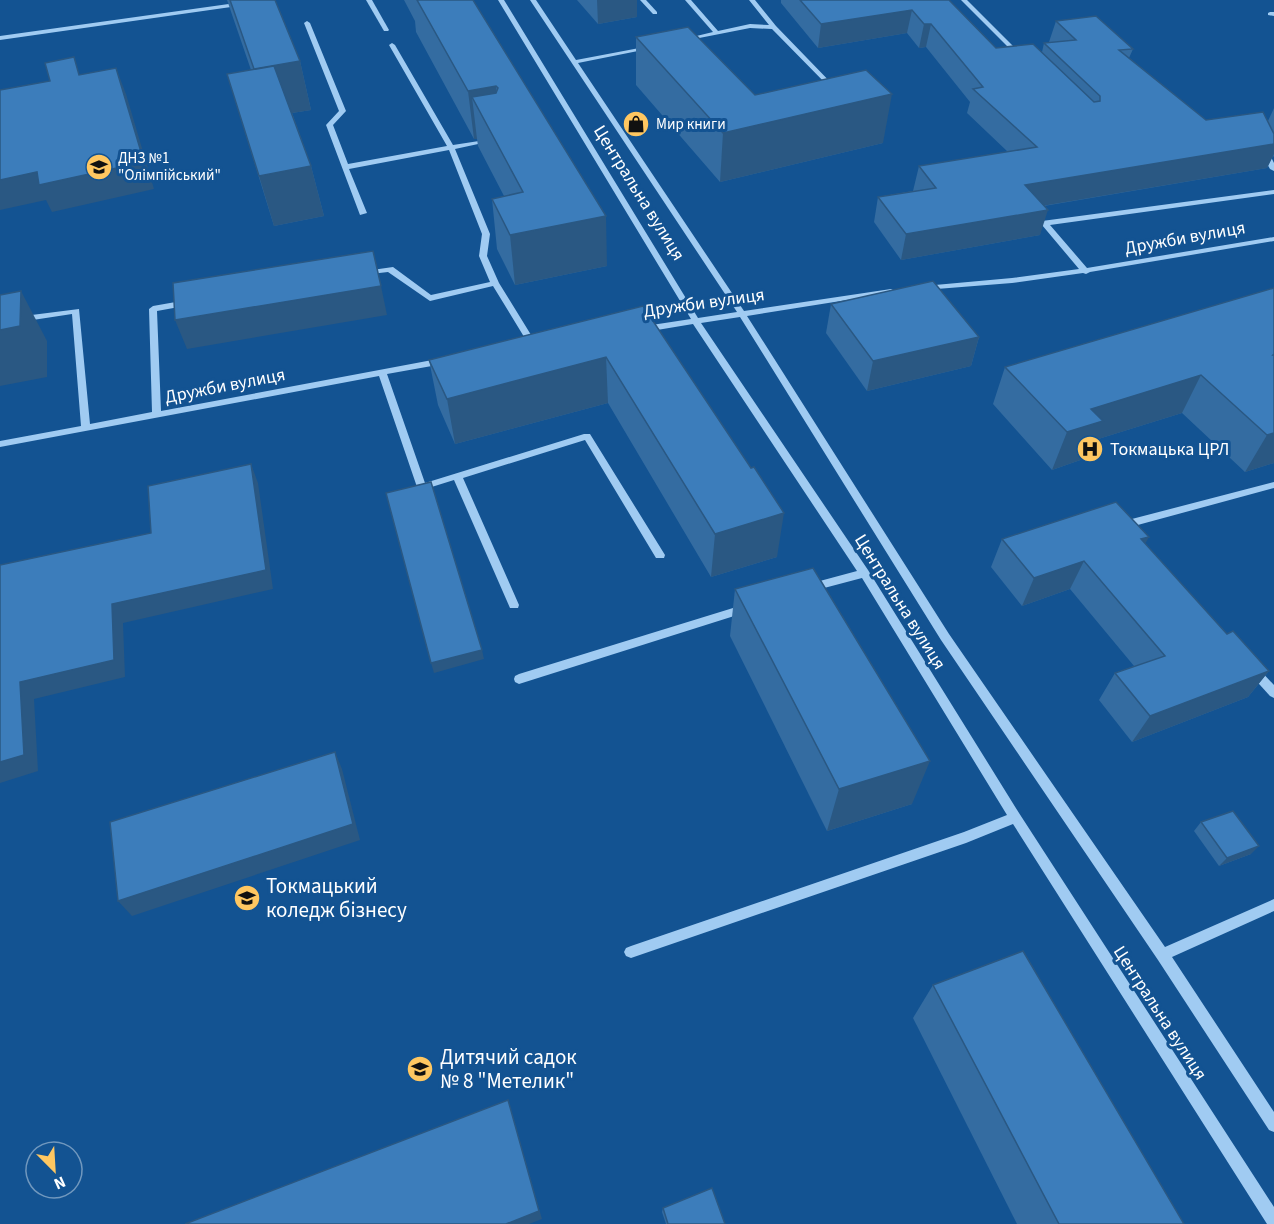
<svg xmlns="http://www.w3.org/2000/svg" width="1274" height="1224" font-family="'Source Sans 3',sans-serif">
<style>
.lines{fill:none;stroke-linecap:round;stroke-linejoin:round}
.minor{fill:#a0cbf2;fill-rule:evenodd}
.wall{fill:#346ca1}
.shaded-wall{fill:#2a5883}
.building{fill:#3c7dbb;stroke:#2a5883;stroke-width:1.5}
.labels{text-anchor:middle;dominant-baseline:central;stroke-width:6;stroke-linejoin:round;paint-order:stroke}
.far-poi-label{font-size:15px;fill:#fff;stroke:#135392;text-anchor:start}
.street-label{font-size:18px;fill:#fff;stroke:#135392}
.poi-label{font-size:18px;fill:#fff;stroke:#135392;text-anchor:start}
.near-poi-label{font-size:21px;fill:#fff;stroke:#135392;text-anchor:start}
</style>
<rect width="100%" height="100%" fill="#135392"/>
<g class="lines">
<g class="minor">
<polygon points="366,0 372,0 389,30 388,31 384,31"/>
<polygon points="498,0 504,0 698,318 737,312 530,0 536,0 576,60 650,46 653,48 578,63 744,311 891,289 895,291 891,293 747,316 949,634 1165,947 1274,899 1274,911 1172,957 1274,1112 1274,1132 1269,1130 1158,960 941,640 740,317 701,323 868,570 1019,813 1274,1207 1274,1224 1267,1224 1013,824 966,843 631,958 626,956 624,952 626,948 631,946 964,832 1007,815 862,578 809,592 805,591 804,588 805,585 857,571 693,324 645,332 641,329 645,326 691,319"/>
<polygon points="640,0 646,0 657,12 657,14 653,14"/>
<polygon points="685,0 691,0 718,31 750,24 769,25 749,0 755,0 776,26 837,89 832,90 772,29 750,28 684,41 684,39 713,32"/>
<polygon points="961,0 967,0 1021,54 1021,56 1017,56"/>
<polygon points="243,2 245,3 245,5 0,40 0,36"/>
<polygon points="1270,12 1274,12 1274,16 1268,15 1268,13"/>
<polygon points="307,21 310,23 346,111 333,125 348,164 447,146 389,45 392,43 395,45 453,145 492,139 492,141 455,149 490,234 487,256 499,283 536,343 535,345 529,345 493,286 430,301 388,272 362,275 362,271 365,271 393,267 431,295 490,282 479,256 482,234 449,150 349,169 367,213 360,215 326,125 339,111 304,23"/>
<polygon points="1261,149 1268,151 1274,163 1274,171 1270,169 1260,151"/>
<polygon points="1274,190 1274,194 1050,225 1087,268 1274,237 1274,241 1090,272 1086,274 1083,273 1012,283 924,290 920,288 924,286 1012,278 1079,269 1042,225 1042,221"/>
<polygon points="187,300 190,301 190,305 157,311 161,411 443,358 446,359 446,363 443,364 387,374 425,483 584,434 590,434 665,555 664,558 656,558 585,440 463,478 519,605 518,608 510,608 454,480 422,490 417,487 379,376 0,447 0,441 81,426 72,314 0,325 0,319 79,309 90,424 152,412 149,309 153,306"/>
<polygon points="1274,482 1274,488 1134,526 1133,530 1127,530 1123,524 1128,520"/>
<polygon points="746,604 750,605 751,608 750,611 519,684 515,682 514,679 515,676 519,674"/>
<polygon points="1254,667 1258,668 1274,685 1274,698 1270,696 1250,674 1249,671 1250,668"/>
</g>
</g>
<g class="wall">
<polygon points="227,0 275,0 300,61 311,110 292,113 311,166 324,216 274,226 227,74 251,70"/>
<polygon points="404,0 473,0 607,266 515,285 497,249 492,199 504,196 478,146 477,139 474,139 416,32 415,21"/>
<polygon points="577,0 637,0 637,17 598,24"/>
<polygon points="781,0 949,0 996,48 1042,52 1044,43 1049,42 1056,21 1133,49 1129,58 1206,120 1268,121 1274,108 1274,157 1273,156 1267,168 1044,206 1040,235 901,260 874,222 878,197 913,191 919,166 1008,152 967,113 970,102 926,47 919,48 907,33 818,48 781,3"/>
<polygon points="636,37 755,95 883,143 720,182 636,85"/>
<polygon points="1274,288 1274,463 1245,472 1182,413 1095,440 1086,458 1052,470 993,404 1005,367"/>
<polygon points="831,304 979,337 971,366 867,391 826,333"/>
<polygon points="643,306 777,557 711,577 608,403 455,444 438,405 429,360"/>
<polygon points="1002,539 1145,544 1227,634 1269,671 1248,697 1132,742 1099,700 1115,673 1134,666 1070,589 1022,606 991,567"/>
<polygon points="735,589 912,804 827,831 730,636"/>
<polygon points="1201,822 1251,854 1219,866 1194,831"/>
<polygon points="933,985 1184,1224 1017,1224 913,1018"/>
<polygon points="663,1208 725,1224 666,1224 662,1212"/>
</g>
<g class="shaded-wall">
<polygon points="597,0 637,0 637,17 598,24"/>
<polygon points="912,10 907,33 818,48 821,24"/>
<polygon points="924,24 931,24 926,47 919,48"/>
<polygon points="300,61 311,110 267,117 254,69"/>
<polygon points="116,68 126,94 154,189 52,212 46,200 0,210 0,180 37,172"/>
<polygon points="496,86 501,135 472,97 477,139 474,139 468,91"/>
<polygon points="892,94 883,143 720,182 723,133"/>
<polygon points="1274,144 1274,154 1267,168 1018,210 1025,185"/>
<polygon points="311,166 324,216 274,226 259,176"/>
<polygon points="1048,210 1040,235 901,260 906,234"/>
<polygon points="606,216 607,266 515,285 510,235"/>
<polygon points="381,286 387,315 187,349 175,320"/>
<polygon points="21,291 47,341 47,377 0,386 0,330"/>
<polygon points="979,337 971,366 867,391 873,361"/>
<polygon points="606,357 608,403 455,444 447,399"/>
<polygon points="1201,375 1182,413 1095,440 1086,458 1052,470 1067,432 1091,409"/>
<polygon points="1274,433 1274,463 1245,472 1267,435"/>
<polygon points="251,464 258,483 273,589 123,623 125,677 34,699 38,771 0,783 0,762 20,682 112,604"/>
<polygon points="784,513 777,557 711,577 715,534"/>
<polygon points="1149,537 1133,565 1141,539"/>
<polygon points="1084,561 1070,589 1022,606 1034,578"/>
<polygon points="482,650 484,659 434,673 431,663"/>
<polygon points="1269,671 1248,697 1132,742 1150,716"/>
<polygon points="335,752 342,769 360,840 132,916 118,901"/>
<polygon points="930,761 912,804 827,831 839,789"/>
<polygon points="1259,846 1251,854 1219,866 1227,858"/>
<polygon points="508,1100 542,1219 529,1224 506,1224"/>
</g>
<g class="building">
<polygon points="230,0 275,0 300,61 254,69"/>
<polygon points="417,0 473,0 606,216 510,235 492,199 523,192 472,97 496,93 498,88 496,86 468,91"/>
<polygon points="800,0 949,0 996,48 1033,44 1094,102 1100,101 1100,96 1044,43 1076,40 1056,21 1096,16 1133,49 1119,50 1206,120 1263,112 1274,134 1274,144 1025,185 1048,210 906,234 878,197 936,188 919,166 1037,147 973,89 983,87 931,24 924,24 912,10 821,24"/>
<polygon points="688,27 755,95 866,70 892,94 723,133 636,37"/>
<polygon points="74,57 79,75 116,68 144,162 39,185 37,172 0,180 0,90 50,81 45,63"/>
<polygon points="274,66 311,166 259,176 227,74"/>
<polygon points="373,251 381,286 175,320 173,283"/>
<polygon points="933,281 979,337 873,361 831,304"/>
<polygon points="1274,288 1274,354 1273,355 1274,355 1274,433 1267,435 1201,375 1091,409 1103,421 1067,432 1005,367"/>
<polygon points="21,291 20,326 0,330 0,295"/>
<polygon points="643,306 751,468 754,467 784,513 715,534 606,357 447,399 429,360"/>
<polygon points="251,464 266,570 112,604 114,660 20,682 24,755 0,762 0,565 151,533 148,486"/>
<polygon points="431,482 482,650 431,663 386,493"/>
<polygon points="1116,502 1149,537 1141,539 1227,634 1233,631 1269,671 1150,716 1115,673 1165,656 1084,561 1034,578 1002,539"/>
<polygon points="813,568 930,761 839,789 735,589"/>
<polygon points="335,752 353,824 118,901 110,822"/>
<polygon points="1233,811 1259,846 1227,858 1201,822"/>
<polygon points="1023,951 1184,1224 1059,1224 933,985"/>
<polygon points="508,1100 539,1211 506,1224 185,1224"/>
<polygon points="712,1188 725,1224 668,1224 663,1208"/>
</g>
<defs>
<symbol id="shop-disc" viewBox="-11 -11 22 22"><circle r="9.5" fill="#ffc761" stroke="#135392"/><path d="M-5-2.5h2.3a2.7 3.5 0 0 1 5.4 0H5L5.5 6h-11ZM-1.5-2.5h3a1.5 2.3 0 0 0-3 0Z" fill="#111"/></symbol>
<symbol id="school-disc" viewBox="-11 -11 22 22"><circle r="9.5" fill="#ffc761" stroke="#135392"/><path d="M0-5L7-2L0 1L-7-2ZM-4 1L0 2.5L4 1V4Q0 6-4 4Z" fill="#111"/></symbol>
<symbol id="hospital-disc" viewBox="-11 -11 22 22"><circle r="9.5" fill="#ffc761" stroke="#135392"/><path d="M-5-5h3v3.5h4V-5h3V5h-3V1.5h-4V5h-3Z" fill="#111"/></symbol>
<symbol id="university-disc" viewBox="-11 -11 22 22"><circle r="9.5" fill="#ffc761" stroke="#135392"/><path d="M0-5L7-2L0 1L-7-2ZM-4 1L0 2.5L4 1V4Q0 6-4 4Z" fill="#111"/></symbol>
</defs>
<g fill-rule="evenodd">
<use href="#shop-disc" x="621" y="109" width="30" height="30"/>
<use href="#school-disc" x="84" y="152" width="30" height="30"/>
<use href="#hospital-disc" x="1075" y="434" width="30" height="30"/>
<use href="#university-disc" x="232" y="883" width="30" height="30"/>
<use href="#school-disc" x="405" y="1054" width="30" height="30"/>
</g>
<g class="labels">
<g class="far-poi-label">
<text x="656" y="124">Мир книги</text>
<text x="118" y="158">ДНЗ №1<tspan x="118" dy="17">"Олімпійський"</tspan></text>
</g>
<g class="street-label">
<text transform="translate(639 193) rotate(58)">Центральна вулиця</text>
<text transform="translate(1185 238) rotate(-10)">Дружби вулиця</text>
<text transform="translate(704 303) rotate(-8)">Дружби вулиця</text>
<text transform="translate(225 386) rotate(-11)">Дружби вулиця</text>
<text transform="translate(900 602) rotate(58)">Центральна вулиця</text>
<text transform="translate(1160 1013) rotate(57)">Центральна вулиця</text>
</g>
<g class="poi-label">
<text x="1110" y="449">Токмацька ЦРЛ</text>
</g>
<g class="near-poi-label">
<text x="266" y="886">Токмацький<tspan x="266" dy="24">коледж бізнесу</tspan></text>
<text x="440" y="1057">Дитячий садок<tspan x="440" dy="24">№ 8 "Метелик"</tspan></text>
</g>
</g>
<g transform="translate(54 1170) rotate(156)"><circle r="28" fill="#135392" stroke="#7198be" stroke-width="1.5"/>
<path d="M0-4.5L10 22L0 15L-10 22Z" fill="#ffc761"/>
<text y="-9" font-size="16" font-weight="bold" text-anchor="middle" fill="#ffffff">N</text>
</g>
</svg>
